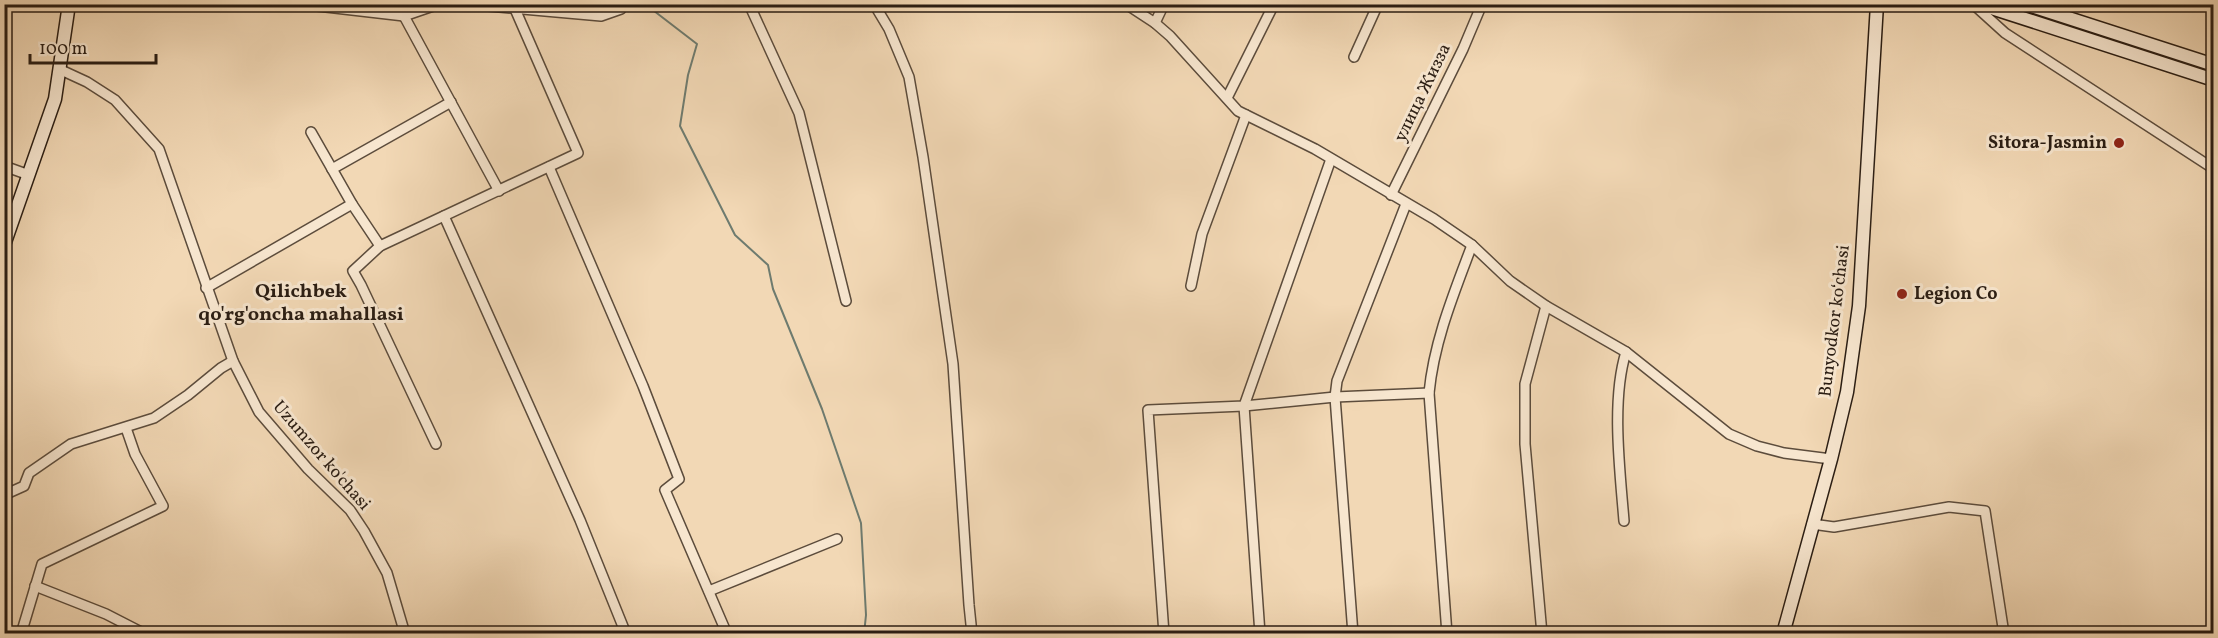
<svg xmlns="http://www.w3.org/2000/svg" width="2218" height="638" font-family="Vollkorn,serif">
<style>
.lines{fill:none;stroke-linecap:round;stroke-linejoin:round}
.stream{stroke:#6e7b6f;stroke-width:2}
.street-casing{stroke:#5c4c3c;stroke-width:12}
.secondary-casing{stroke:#2a1d13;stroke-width:15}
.street{stroke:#f7e6cf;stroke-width:9}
.secondary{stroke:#f7e6cf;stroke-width:12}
.poi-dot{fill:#8f2418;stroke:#f7e6cf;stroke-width:2}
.labels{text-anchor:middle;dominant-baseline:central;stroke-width:6;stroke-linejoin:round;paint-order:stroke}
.street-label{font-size:18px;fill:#2a1d13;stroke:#f7e6cf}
.poi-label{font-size:18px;font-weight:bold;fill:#2a1d13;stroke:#f7e6cf;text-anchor:end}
.neighbourhood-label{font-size:20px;font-weight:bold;fill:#2a1d13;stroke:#f7e6cf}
</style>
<rect width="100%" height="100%" fill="#f2d8b5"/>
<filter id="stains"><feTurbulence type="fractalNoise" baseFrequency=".00333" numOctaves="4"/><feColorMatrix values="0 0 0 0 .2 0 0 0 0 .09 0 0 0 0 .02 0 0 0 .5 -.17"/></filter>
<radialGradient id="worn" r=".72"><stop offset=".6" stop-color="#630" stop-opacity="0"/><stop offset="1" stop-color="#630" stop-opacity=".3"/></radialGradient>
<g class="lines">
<polyline class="stream" points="645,4 697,44 688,75 680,126 735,235 768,265 773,289 822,409 861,523 866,615 864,634"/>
<defs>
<g id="street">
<polyline points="300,4 404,16 439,4"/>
<polyline points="466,4 601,16 621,9"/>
<polyline points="749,4 799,113 846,301"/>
<polyline points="874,4 889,29 909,77 923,157 953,364 969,605 972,634"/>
<polyline points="1126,4 1155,23 1170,36 1238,111 1315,149 1434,219 1472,245 1510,281 1546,306 1626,352 1729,434 1757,446 1784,453 1831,459"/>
<polyline points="1973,4 2005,33 2214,169"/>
<polyline points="404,16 499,191"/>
<polyline points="1155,23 1164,4"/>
<polyline points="1354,57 1378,4"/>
<polyline points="61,70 87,82 115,100 159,149 233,361 259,412 308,469 350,510 364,531 387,573 405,634"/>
<polyline points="1227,98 1274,4"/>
<polyline points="311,132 352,204 380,246"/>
<polyline points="4,166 29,175"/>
<polyline points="549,167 643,386 679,479 665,490 727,634"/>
<polyline points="332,169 451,102"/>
<polyline points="1391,195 1463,49 1482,4"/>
<polyline points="444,216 580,520 626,634"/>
<polyline points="1191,286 1202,234 1246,115"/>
<polyline points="206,288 352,204"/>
<polyline points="436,444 361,285 353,271 380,246 578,153 515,9"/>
<polyline points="4,495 24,486 29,473 71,444 154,418 188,395 221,368 233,361"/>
<path d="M 1624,521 C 1620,471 1611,400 1626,352"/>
<polyline points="1812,524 1834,527 1949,507 1985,511 2004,634"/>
<polyline points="35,586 106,614 145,634"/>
<polyline points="709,591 837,539"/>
<polyline points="21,634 42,564 163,506 135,454 126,428"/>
<polyline points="1164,634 1148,410 1244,406 1335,397 1429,393"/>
<polyline points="1260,634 1244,406 1331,159"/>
<polyline points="1353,634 1335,397 1337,381 1406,204"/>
<path d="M 1447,634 L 1429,393 C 1434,341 1454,293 1472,245"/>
<polyline points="1542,634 1525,444 1525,384 1546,306"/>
</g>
<g id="secondary">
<polyline points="1979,4 2214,80"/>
<polyline points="2025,4 2214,65"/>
<polyline points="4,245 55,99 69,4"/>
<polyline points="1783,634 1831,459 1847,392 1859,306 1877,4"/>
</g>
</defs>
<use href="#street" class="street-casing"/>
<use href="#secondary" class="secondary-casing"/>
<use href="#street" class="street"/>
<use href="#secondary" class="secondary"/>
</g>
<g class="poi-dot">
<circle cx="2119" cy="143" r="6"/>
<circle cx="1902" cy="294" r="6"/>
</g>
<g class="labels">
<g class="street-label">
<text transform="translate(1423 93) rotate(-64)">улица Жизза</text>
<text transform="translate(1835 321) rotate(-83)">Bunyodkor koʻchasi</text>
<text transform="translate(321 456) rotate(49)">Uzumzor ko'chasi</text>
</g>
<g class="poi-label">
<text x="2107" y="143">Sitora-Jasmin</text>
<text x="1914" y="294" text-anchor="start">Legion Co</text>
</g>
<g class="neighbourhood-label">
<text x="301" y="292">Qilichbek<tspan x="301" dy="23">qo'rg'oncha mahallasi</tspan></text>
</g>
</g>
<rect width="2218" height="638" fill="none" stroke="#f2d8b5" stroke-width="24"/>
<rect x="6" y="6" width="2206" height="626" fill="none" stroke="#2a1d13" stroke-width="3"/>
<rect x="12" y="12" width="2194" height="614" fill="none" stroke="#2a1d13" stroke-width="1.5"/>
<path d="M30 54v9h126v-9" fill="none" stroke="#2a1d13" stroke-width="3"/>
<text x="39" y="54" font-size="18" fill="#2a1d13" stroke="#f7e6cf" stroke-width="4.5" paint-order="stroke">100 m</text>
<rect width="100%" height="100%" filter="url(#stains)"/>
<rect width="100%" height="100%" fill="url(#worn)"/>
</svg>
